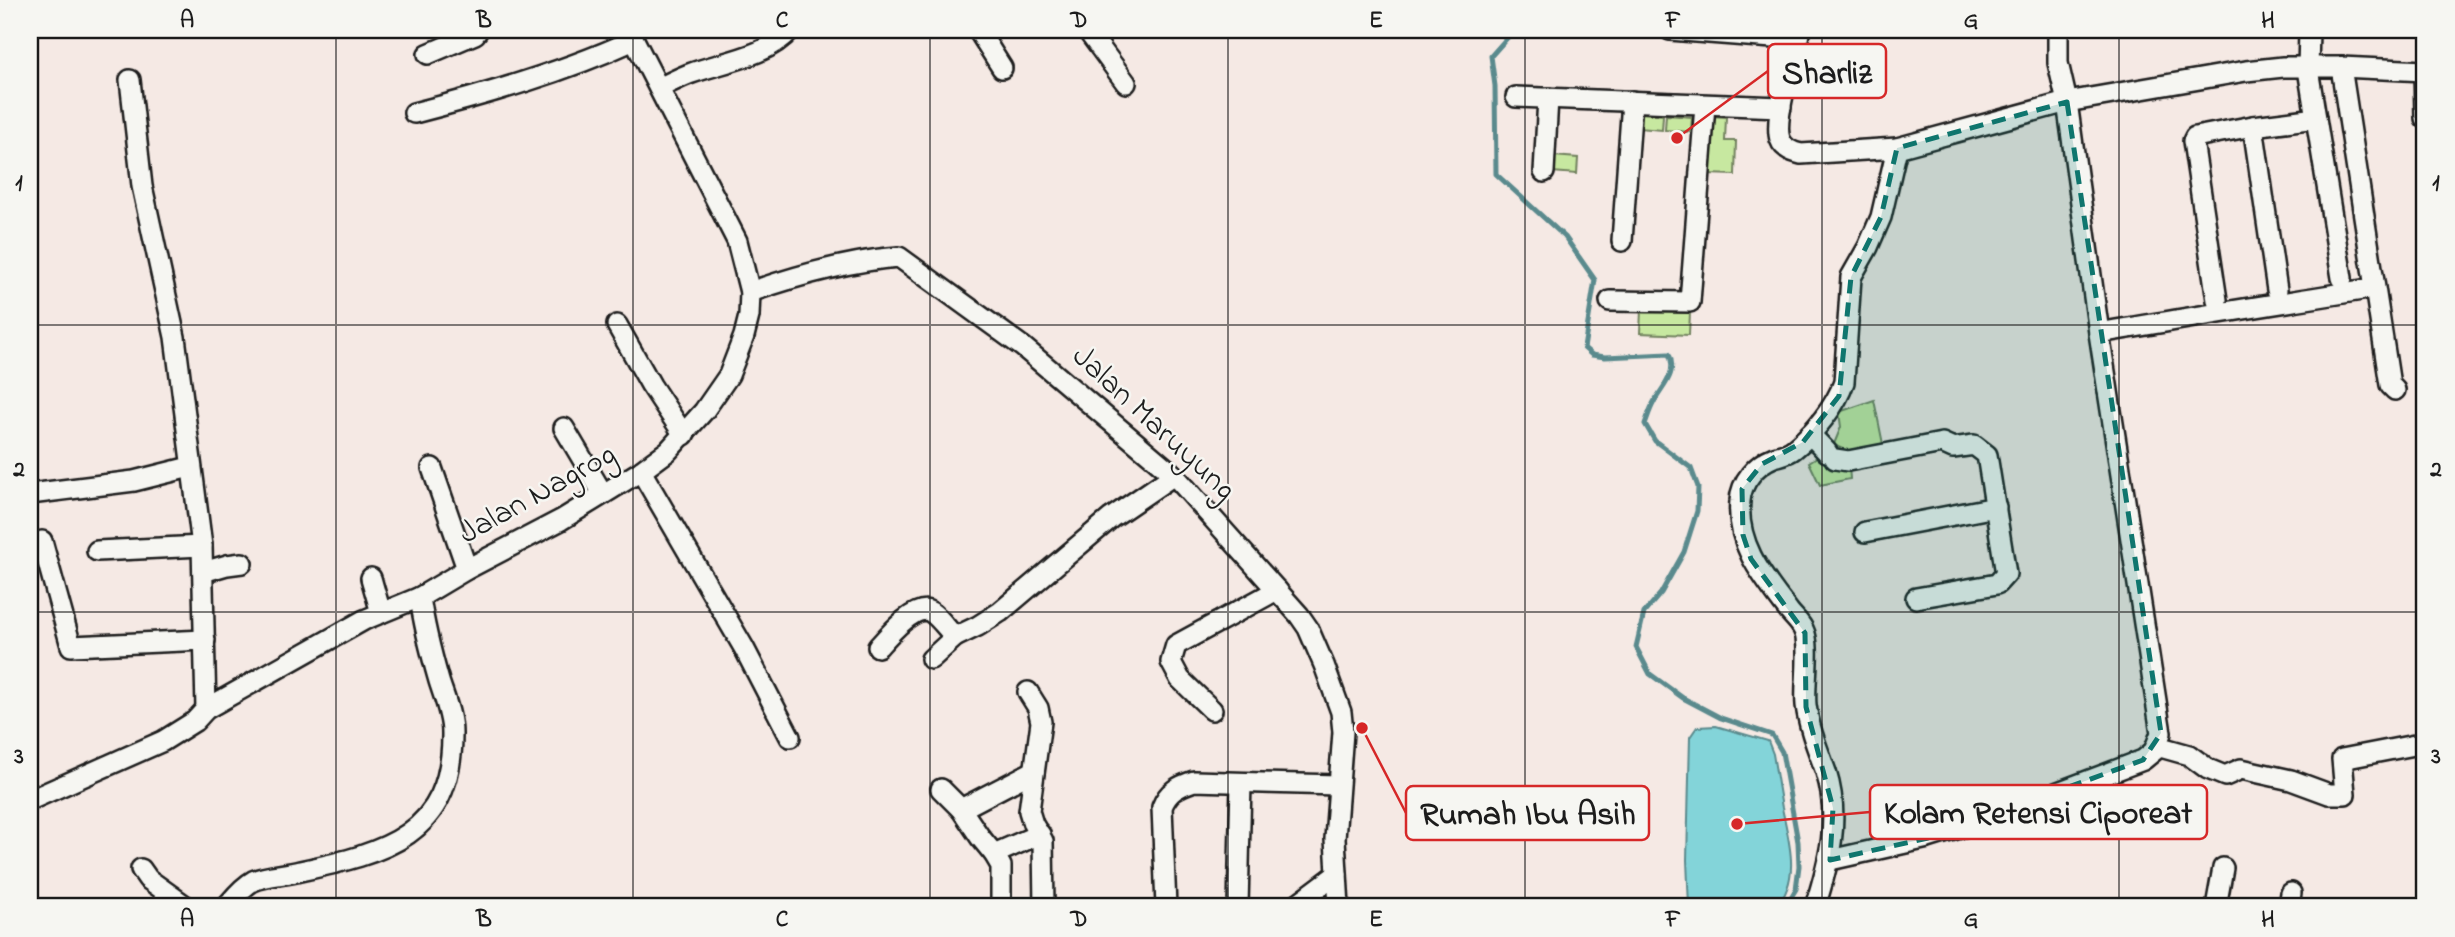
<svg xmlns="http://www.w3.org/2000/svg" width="2455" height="937" font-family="'Indie Flower',sans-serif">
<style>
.green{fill:#c7e8a0;stroke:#72825e;stroke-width:2}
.water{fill:#83d4d9;stroke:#5a8a8d;stroke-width:2}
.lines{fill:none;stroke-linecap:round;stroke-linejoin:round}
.stream{stroke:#5a8a8d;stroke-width:5}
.minor-casing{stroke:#1c1c1c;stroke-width:24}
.minor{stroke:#f6f6f2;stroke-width:19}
.marked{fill:#0f766e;fill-opacity:0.2;stroke:#0f766e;stroke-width:5;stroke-dasharray:14 9;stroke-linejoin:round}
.grid{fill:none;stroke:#1c1c1c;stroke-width:2;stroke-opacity:0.55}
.labels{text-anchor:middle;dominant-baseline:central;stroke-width:5;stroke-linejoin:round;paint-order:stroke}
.street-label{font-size:32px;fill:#1c1c1c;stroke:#f6f6f2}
.leader{fill:none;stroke:#d62828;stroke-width:2.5}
.callout-dot{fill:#d62828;stroke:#f6f6f2;stroke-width:2.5}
.callout{fill:#f6f6f2;stroke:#d62828;stroke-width:2.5}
.callout-label{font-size:33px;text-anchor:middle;font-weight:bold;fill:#1c1c1c}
.neatline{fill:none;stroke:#1c1c1c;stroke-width:2.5}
.grid-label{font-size:23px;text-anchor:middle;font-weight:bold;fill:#1c1c1c}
</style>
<rect width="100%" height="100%" fill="#f5e9e4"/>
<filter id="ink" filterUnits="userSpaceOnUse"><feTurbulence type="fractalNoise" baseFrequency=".0143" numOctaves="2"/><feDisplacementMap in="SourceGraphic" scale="14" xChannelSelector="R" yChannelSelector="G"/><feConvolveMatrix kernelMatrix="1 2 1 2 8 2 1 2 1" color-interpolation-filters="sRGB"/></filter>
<g filter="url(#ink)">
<g class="green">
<polygon points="1640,113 1663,115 1662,130 1639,128"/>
<polygon points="1666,115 1692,117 1691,132 1665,130"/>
<polygon points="1710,116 1726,117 1725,141 1736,141 1735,175 1708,174"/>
<polygon points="1553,156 1578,158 1577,174 1552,172"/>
<polygon points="1641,310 1690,312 1689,335 1640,333"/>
<path d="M 1874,400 L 1883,444 C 1866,448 1848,456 1834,444 L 1841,427 L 1839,412 Z"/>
<polygon points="1820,455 1828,463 1849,467 1850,479 1820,485 1809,462"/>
</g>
<path class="water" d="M 1716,726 L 1768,741 L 1773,754 C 1776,772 1779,790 1782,808 C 1789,841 1801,879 1776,907 L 1689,907 L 1687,860 L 1690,737 L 1697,727 Z"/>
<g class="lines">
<g class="stream">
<path d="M 1514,30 L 1491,56 L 1495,86 L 1496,174 L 1565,237 L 1595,280 L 1584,348 L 1592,355 L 1605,357 L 1669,354 C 1678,373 1663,386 1654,402 C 1650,409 1648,416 1645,424 L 1655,441 L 1691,468 L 1698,487 L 1697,511 L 1684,552 L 1661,593 L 1644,613 L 1636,647 L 1650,674 L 1683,698 L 1721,718 L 1772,735 L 1782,752 L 1798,842 L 1799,866 L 1796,889 L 1785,907"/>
<polyline points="1327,893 1329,907"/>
</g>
<defs>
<g id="minor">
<polyline points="978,30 1002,68"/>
<polyline points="1087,30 1126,83"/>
<polyline points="1670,30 1798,40"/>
<path d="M 1800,30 C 1794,52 1773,118 1780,139 C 1783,148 1792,152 1801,154 L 1897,148 L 2067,102 L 2246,71 L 2283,67 L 2341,67 L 2425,71"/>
<polyline points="2309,30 2308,69 2342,278"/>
<polyline points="428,54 475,34 478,30"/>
<polyline points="2341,67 2390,385 2395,390"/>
<polyline points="2424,71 2425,118"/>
<polyline points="130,80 142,186 175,337 202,546 206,709"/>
<path d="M 659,88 C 669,83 679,78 689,74 C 721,62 767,57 790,30"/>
<polyline points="1516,97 1781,107"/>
<path d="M 414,113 C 489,94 564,72 634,40"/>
<polyline points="2253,126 2277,290"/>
<polyline points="1544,172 1548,98"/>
<polyline points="1622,241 1632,101"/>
<path d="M 750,292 C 799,275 848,261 899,257 L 1023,347 L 1174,475 L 1299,615 L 1308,628 L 1324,665 L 1341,712 L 1343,732 L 1335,839 L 1339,907"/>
<polyline points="2217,300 2193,141 2195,137 2253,126 2316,118"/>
<polyline points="1610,301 1690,302 1705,105"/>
<polyline points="617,325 651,385 684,435"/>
<path d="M 2099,333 C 2190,317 2282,303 2374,288"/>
<polyline points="564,428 603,494"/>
<polyline points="1810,434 1827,452"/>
<polyline points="1835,459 1848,461 1942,443 1953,448 1974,445 1987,455 2006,574 1997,584 1916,598"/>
<polyline points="432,468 467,569"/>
<polyline points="641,471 744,648 790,737"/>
<polyline points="30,494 134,481 190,467"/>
<polyline points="1865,532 1996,507"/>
<polyline points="42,541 71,646 205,640"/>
<polyline points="97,551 202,546"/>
<polyline points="203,572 227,565 242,563"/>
<polyline points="371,578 381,613"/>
<path d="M 878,647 C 887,637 916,602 931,612 C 940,618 947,629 955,637"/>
<polyline points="931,659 955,637 978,626 1000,612 1111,518 1174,475"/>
<polyline points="1028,692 1038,708 1041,722 1029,811 1033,824 1043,841 1044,907"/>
<polyline points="1212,710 1180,679 1171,662 1176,645 1277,590"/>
<polyline points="2157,746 2189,755 2208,769 2225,776 2241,769 2291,780 2329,794 2345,794 2342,759 2425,743"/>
<polyline points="941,789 961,809 980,837 994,854 1001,866 1001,907"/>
<polyline points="30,800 163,741 195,721 206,709 364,620 420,597"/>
<polyline points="961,809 1034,771"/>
<polyline points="994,854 1040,834"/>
<polyline points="1830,860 1928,838 1976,823 2143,760 2154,751 2161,733 2099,333 2067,102 2058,63 2058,30"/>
<polyline points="141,869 148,879 187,907"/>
<polyline points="1238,906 1241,783"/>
<path d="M 226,907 C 233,899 242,887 253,881 C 266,875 286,875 300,871 C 384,853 453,836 452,733 C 452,715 444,697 439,681 C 431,653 424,626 420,597 L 467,569 L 561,520 L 641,471 L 668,451 L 704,411 L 729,375 L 744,336 L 749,316 L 750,292 L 737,241 L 629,30"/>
<path d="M 1166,907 L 1162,807 C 1168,791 1179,786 1194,781 L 1338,785"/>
<polyline points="1293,907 1337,874"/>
<path d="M 1815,907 C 1829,862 1841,819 1826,772 C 1818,750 1809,729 1806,705 C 1804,686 1811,646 1804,631 C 1801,623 1793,617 1788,610 C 1763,577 1736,545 1740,501 C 1741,482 1756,464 1774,457 C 1781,455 1788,454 1794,449 C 1814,433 1836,406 1844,382 L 1851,277 L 1868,247 L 1881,217 L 1897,148"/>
<polyline points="2216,907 2223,868"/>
<polyline points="2289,907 2291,893"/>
</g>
</defs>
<use href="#minor" class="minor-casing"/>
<use href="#minor" class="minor"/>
</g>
</g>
<path class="marked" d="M 2067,102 L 2161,733 L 2143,760 L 1928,838 L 1830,860 L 1833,808 L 1806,707 L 1805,633 L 1751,559 L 1743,535 L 1742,489 L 1762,464 L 1803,442 L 1839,396 L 1851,277 L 1881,217 L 1897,148 Z"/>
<path class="grid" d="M 336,30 L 336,907M 633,30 L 633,907M 930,30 L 930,907M 1228,30 L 1228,907M 1525,30 L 1525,907M 1822,30 L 1822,907M 2119,30 L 2119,907M 30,325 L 2425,325M 30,612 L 2425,612"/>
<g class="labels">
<g class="street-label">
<text transform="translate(1153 424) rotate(43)">Jalan Maruyung</text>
<text transform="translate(538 495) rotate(-29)">Jalan Nagrog</text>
</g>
</g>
<path class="leader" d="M1677 138L1768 71M1737 824L1870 812M1362 728L1406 813"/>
<g class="callout-dot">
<circle cx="1677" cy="138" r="7"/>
<circle cx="1737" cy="824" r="7"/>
<circle cx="1362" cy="728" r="7"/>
</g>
<g class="callout">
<rect x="1768" y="44" width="118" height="54" rx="7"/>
<rect x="1870" y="785" width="337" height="54" rx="7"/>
<rect x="1406" y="786" width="243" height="54" rx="7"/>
</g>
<g class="callout-label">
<text x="1827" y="83">Sharliz</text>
<text x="2038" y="823">Kolam Retensi Ciporeat</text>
<text x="1528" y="824">Rumah Ibu Asih</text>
</g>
<rect width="2455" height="937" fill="none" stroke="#f6f6f2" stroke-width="77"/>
<rect x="38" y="38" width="2378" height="860" class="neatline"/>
<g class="grid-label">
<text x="187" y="27">A</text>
<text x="484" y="27">B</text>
<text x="782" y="27">C</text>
<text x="1079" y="27">D</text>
<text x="1376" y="27">E</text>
<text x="1673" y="27">F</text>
<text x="1971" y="27">G</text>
<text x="2268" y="27">H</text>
<text x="19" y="190">1</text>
<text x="2436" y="190">1</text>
<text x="19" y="476">2</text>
<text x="2436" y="476">2</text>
<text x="19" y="763">3</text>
<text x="2436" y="763">3</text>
<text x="187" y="926">A</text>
<text x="484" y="926">B</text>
<text x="782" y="926">C</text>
<text x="1079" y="926">D</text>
<text x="1376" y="926">E</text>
<text x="1673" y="926">F</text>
<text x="1971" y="926">G</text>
<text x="2268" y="926">H</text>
</g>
</svg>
